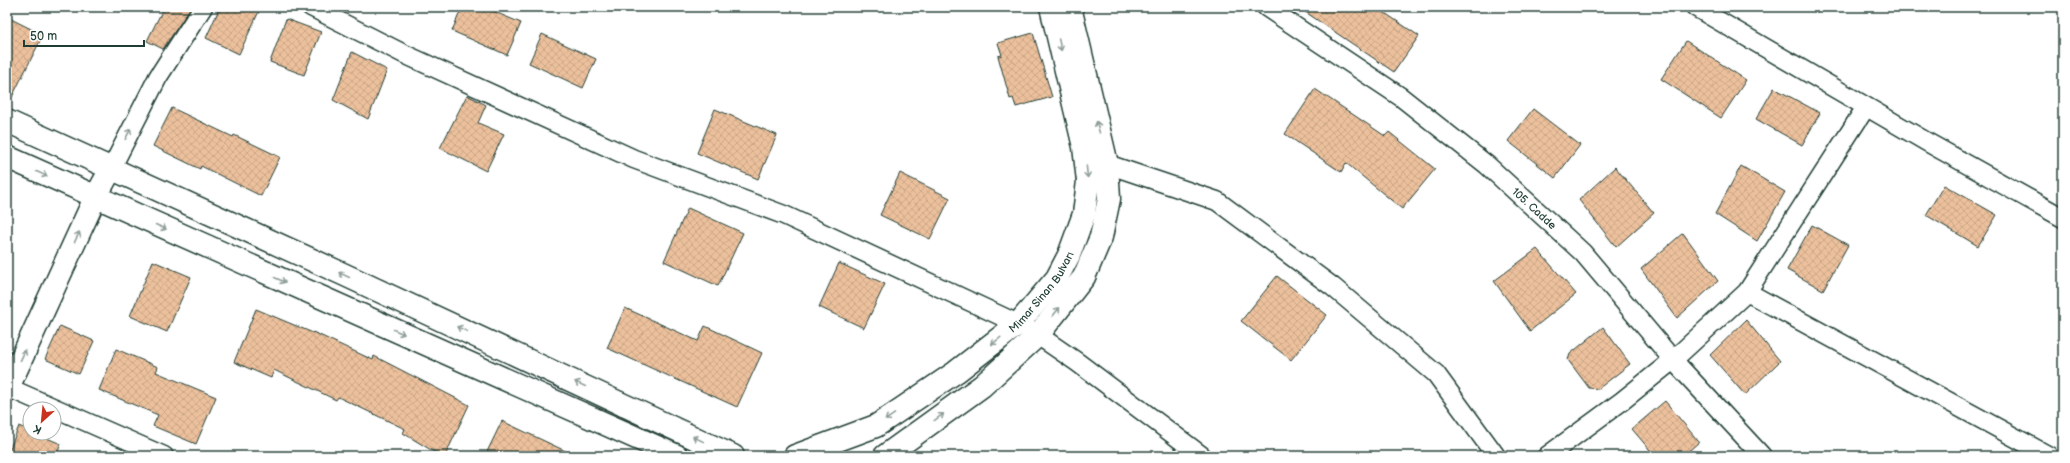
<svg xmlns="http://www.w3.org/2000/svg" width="2070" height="463" font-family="'Balsamiq Sans',sans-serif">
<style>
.building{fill:url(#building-cross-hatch);stroke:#1f3d34}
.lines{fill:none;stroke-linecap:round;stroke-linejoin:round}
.minor-casing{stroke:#1f3d34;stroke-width:21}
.tertiary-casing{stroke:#1f3d34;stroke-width:25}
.secondary-casing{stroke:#1f3d34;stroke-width:25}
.minor{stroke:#fff;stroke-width:18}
.tertiary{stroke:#fff;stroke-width:22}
.secondary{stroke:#fff;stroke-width:22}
.oneway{stroke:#8f9e9a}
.labels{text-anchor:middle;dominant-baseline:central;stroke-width:3;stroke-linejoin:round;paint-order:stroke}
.street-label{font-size:11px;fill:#1f3d34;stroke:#fff}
</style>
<defs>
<pattern id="building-cross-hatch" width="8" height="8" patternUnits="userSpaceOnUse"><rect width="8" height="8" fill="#ecc09c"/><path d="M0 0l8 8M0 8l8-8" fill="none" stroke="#caa687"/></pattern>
</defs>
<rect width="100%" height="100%" fill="#fff"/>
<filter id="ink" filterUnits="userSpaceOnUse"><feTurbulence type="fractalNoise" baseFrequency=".025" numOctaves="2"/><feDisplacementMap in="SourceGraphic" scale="8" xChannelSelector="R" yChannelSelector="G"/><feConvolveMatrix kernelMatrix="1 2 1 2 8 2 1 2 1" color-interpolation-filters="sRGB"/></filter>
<g filter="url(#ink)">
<g class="building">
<polygon points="164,7 191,7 163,49 147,41"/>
<polygon points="220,7 261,7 239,54 206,38"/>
<polygon points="462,7 483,7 521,23 507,55 452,31"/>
<polygon points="1298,7 1376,7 1419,36 1394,72"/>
<polygon points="7,17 43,35 7,107"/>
<polygon points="286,19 321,32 304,75 270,62"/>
<polygon points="1033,33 1052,97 1016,107 1013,98 1010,99 998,56 1002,55 998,43"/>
<polygon points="542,34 596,59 583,88 529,63"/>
<polygon points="1686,41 1746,80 1721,118 1661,79"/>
<polygon points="352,52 387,70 368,119 333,100"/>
<polygon points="1774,88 1820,113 1802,145 1756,119"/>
<polygon points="1315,89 1385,136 1389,132 1435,169 1402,209 1346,163 1341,172 1285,134"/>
<polygon points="467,95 486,105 478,123 504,134 486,171 440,148"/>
<polygon points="172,108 233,137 234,135 280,157 261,196 201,166 200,169 153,146"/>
<polygon points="715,109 777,135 758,179 697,153"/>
<polygon points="1533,109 1580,145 1555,178 1508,141"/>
<polygon points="1741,166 1785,192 1757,241 1715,214"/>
<polygon points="1615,167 1654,213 1616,247 1579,200"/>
<polygon points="900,173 950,198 930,239 880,215"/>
<polygon points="1944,185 1997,215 1978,246 1926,215"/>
<polygon points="688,208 743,233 718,286 664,261"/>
<polygon points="1812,225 1848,245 1823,290 1787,270"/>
<polygon points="1683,233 1718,281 1677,318 1641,269"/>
<polygon points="1537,249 1576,294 1530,331 1494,281"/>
<polygon points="153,261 191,277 167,332 130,316"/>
<polygon points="839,263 885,284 864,328 819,307"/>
<polygon points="1277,276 1327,315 1291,360 1241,321"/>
<polygon points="625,308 698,341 705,326 762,353 737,407 607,348"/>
<polygon points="256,309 313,333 313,332 373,360 374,356 469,405 445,456 441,456 403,433 405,429 338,397 336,400 274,370 271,378 234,362"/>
<polygon points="1746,320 1780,361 1745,395 1710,355"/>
<polygon points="60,326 94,341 79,374 45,359"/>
<polygon points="1603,327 1630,364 1598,389 1589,388 1568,360 1570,354"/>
<polygon points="116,349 158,367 156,372 216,397 196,444 153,426 158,415 99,390"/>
<polygon points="1665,401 1699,442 1683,456 1655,456 1632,429"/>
<polygon points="502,421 576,456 485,456"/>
<polygon points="19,426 30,431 30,433 35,433 61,444 56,456 7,456"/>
</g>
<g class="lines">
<defs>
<g id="minor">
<polyline points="311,7 402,53 634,159 784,215 1029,329 1077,362 1202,456"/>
<path id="s1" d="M 1266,7 L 1401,97 L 1487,165 L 1583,253 L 1673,360 L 1762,456"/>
<polyline points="1695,7 1927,142 2063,218"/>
<polyline points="1107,164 1217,201 1333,287 1436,374 1496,456"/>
<polyline points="111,169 158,77 203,7"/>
<polyline points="1747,292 2049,456"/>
<polyline points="7,387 164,456"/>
<polyline points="1547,456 1622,401 1673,360 1747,292 1866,107"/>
</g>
<polyline id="tertiary" points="7,390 95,198 111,169"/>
<g id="secondary">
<polyline points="7,121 345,275 733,456"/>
<polyline points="7,157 677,456"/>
<path id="s2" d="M 795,456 L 876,426 L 956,372 L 1018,324 L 1057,278 L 1069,255 L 1084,214 L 1088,181 L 1084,147 L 1051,7"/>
<polyline points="885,456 982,386 1038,335 1084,277 1101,237 1109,199 1107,164 1070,7"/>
</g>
</defs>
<use href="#minor" class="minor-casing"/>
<use href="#tertiary" class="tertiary-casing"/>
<use href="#secondary" class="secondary-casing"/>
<use href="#minor" class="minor"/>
<use href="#tertiary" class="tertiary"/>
<use href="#secondary" class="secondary"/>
</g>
<defs><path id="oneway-shaft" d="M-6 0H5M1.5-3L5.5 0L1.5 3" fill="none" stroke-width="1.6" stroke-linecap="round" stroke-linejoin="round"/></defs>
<g class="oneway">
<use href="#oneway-shaft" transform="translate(1060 45) rotate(77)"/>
<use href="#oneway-shaft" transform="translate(1098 127) rotate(-104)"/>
<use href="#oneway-shaft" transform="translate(128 134) rotate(-63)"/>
<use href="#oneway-shaft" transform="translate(1087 172) rotate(84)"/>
<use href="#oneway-shaft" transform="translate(42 174) rotate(25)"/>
<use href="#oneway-shaft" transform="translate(161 227) rotate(24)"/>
<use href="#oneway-shaft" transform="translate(77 237) rotate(-65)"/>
<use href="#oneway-shaft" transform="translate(344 275) rotate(-155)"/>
<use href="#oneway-shaft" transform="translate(280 280) rotate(24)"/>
<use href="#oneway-shaft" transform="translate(1056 312) rotate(-51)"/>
<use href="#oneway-shaft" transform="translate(462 329) rotate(-155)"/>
<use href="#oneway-shaft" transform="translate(399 332) rotate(24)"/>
<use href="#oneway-shaft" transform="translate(996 341) rotate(142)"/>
<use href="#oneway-shaft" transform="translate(23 355) rotate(-65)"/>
<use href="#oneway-shaft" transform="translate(580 384) rotate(-155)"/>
<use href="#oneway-shaft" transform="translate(890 417) rotate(146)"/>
<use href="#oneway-shaft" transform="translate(939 417) rotate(-36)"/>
<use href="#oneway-shaft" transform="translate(698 439) rotate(-154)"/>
</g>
</g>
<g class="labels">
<g class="street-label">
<text stroke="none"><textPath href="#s1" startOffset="336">105. Cadde</textPath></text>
<text stroke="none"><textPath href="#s2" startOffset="301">Mimar Sinan Bulvarı</textPath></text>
</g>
</g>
<rect width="2070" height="463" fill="none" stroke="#fff" stroke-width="24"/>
<rect x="12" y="12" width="2046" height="439" fill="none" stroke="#1f3d34" stroke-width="1.5" filter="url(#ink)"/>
<g transform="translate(42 421) rotate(207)"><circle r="19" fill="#ffffff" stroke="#a5b1ae"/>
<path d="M0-3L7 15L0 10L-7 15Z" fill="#c8321e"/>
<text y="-6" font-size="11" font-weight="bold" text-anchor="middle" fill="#1f3d34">K</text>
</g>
<path d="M24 40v6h120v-6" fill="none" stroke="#1f3d34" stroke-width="2"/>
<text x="30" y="40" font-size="12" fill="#1f3d34" stroke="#ffffff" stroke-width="3" paint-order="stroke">50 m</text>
</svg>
